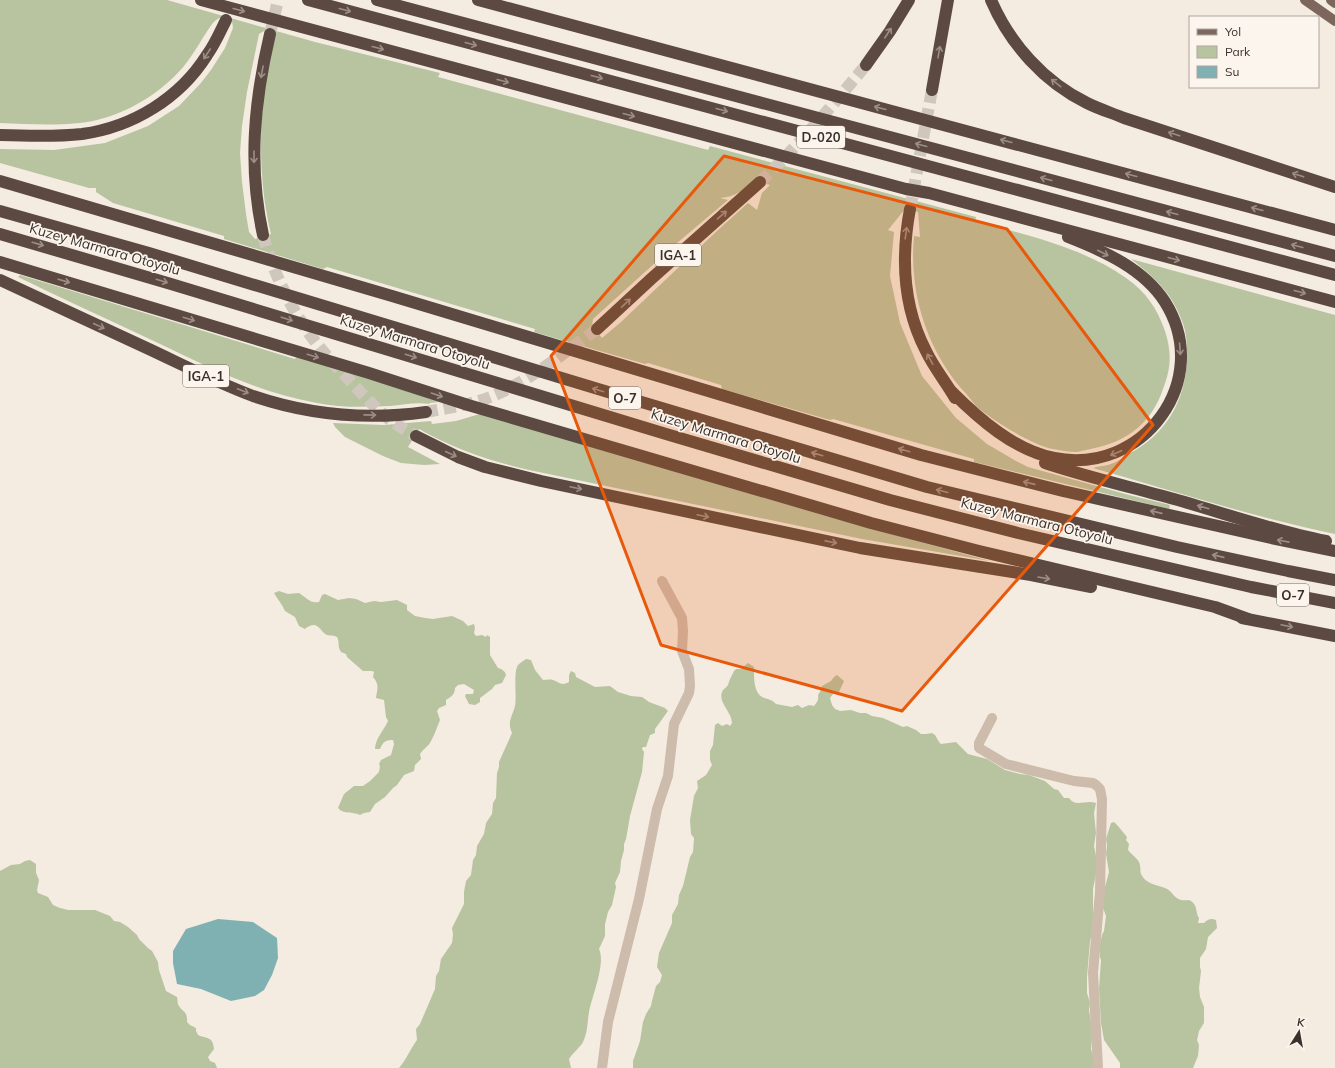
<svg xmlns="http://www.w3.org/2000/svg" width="1335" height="1068" font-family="Mulish,sans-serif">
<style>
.green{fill:#b8c4a0;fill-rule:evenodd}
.water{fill:#7fb0b2}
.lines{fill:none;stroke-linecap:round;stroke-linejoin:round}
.highway-tunnel{stroke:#cfc6bd;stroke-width:12;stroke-dasharray:12 6;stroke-linecap:butt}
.minor{stroke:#cdbbac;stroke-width:10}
.major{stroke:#7d675c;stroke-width:10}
.highway{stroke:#5c4a42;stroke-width:12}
.oneway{stroke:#9c8e87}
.marked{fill:#e8590c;fill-opacity:0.2;stroke:#e8590c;stroke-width:3;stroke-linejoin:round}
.labels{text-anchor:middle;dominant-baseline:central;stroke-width:3.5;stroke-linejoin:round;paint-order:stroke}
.shield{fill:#fbf5ee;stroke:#756b66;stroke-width:1}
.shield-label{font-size:13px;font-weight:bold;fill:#3b302b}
.street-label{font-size:14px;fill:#3b302b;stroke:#fbf5ee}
</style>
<rect width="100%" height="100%" fill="#f4ebe1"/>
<g class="green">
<path d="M 0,0 L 167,0 L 315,42 L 440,73 L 438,77 L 708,150 L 710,146 L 976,217 L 975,221 C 1026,235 1082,247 1126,278 C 1146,292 1157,308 1165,331 C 1172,353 1171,368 1163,389 C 1152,422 1128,441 1095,448 C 1089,449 1083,451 1077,452 C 1069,452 1060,450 1053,449 C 1033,446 991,419 976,406 C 971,400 966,393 960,387 C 925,345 909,290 914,236 L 920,237 L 918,212 L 905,209 L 888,230 L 894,232 L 890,276 L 900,323 L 922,376 L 956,418 L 987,444 L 1016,461 L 1028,467 L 1129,495 L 1170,505 L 1169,509 L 974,462 L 974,459 L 833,419 L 830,420 L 722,389 L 721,385 L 648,363 L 645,364 L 534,332 L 535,329 L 327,267 L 323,269 L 224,239 L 224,236 L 113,203 L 96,192 L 96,188 L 89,188 L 0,163 L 0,149 L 54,150 L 105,143 L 148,126 L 179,106 L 200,84 L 211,70 L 225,48 L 233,28 L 232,21 L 219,18 C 212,22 209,29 204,36 C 198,46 191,57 184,66 C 162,92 130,112 97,120 C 68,127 30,124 0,123 ZM 264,31 L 273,34 C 260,100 255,168 271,234 L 255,239 L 249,232 L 246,214 L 242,182 L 240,153 L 242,126 L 247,92 L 259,34 ZM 755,181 L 770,185 L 762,193 L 757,210 L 748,203 L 718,230 L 621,322 L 602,338 L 592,326 L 593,319 L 677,243 L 728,200 L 720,198 C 736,197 742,190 755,181 Z"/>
<path d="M 1131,259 L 1335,315 L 1335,534 C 1253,517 1174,491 1093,468 C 1099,466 1106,466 1111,464 C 1117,462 1122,458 1127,455 C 1166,435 1186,401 1187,357 C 1187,345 1187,333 1182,321 C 1172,293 1154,277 1131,259 Z"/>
<path d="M 20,275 L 295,359 L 297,356 L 382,382 L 439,402 L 430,403 L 429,404 C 416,402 403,405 390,406 C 366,407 340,408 317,403 C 258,392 212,369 158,343 C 112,321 65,300 18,277 Z"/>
<path d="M 483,413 L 822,515 L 990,561 L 862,539 L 529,470 C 490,461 454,449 419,429 L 408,447 L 440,464 L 424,465 L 401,463 L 383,456 L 345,437 L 335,427 L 333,423 L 384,425 L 431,421 L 432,424 L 456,421 Z"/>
<path d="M 279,591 L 288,594 L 299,593 C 306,597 310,604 319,602 L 322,595 L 325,594 L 338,600 L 349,598 L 356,599 L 365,603 L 374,601 L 381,602 L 397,600 L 407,605 L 407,610 L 415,616 L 425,618 L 433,619 L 452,616 L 463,621 L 468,626 L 474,624 L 475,628 L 474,633 L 476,636 L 482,635 L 486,637 L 487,635 L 490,637 L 490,655 L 498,668 C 502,669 505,671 506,675 L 502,683 L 495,685 L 492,689 L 480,698 L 480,702 L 475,705 L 469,704 L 465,696 L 466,694 L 473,694 L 474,690 L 464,684 L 458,685 L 455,688 C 455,694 451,697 446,700 L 446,705 L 439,708 L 437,711 L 440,720 C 437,727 435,734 431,741 C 429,746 423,749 420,754 L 421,759 L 415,765 L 414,771 L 404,775 L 397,785 L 393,788 L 385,797 L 375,804 L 370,812 L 364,813 L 360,815 C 352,811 344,815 338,808 L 344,794 L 354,786 L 363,786 L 370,781 L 379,772 L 380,766 L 379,764 L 381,760 L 391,755 L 394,744 L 393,740 C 385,740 383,742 380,749 L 375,749 C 375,739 384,730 388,721 L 386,717 L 384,700 L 376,698 C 377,689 380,685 373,677 L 374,672 L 372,671 L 363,671 L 347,657 L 346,654 L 341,652 C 337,646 340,642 337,637 C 334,635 330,636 327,635 C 319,631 318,619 305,629 L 299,626 L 295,617 L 285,611 C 282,604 278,600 274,593 Z"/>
<path d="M 526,659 L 531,660 L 535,670 L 543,680 C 546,680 550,679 553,680 C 561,683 561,686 569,682 L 569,675 L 571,671 L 575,673 L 576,677 L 595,687 L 610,686 L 618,692 L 631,696 L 642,697 L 649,702 L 665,708 L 668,711 L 655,729 L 655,733 L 650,735 L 646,747 L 643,747 L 642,749 L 644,752 L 642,772 L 630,816 L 626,839 L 624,844 L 624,850 L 621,861 L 620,872 L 615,883 L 616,887 L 612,905 L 608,912 L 605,924 L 605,936 L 599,949 C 606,963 592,996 589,1012 C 587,1024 588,1031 583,1042 C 581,1046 572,1054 569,1059 L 571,1068 L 399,1068 C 407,1059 410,1049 417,1040 L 416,1029 L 420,1024 L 435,989 L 436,976 L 439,971 L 441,959 L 452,943 L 453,934 L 452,928 L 464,904 L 464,892 L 466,881 L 471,875 L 473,860 L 476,855 L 477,846 L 484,834 L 486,823 L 492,814 L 493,803 L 496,798 L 497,773 L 499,767 L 499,762 L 512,733 C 507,722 512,717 515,706 C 517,696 513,673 518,665 C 520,663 523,661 526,659 Z"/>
<path d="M 748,663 L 754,667 C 754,676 753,691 762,697 C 767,699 773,700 776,704 L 792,707 L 798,705 L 802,708 L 809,705 L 814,706 C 817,702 819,700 818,695 L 821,690 L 822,686 L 831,681 L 834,677 L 837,675 L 844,681 L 839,692 L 833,694 L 830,698 L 832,705 L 835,709 L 840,711 L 851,710 L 860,713 L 866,713 L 872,716 L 883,718 L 903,727 L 907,726 L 916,730 L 921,734 L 926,734 L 932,733 L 935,735 L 939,742 L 941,744 L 956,742 L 968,754 L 987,759 L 1005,770 L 1020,774 L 1029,775 L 1045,781 L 1054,789 L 1058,790 L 1064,798 L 1069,798 C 1076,808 1086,799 1096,803 L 1094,813 L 1096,833 L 1094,846 L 1096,856 L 1096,874 L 1093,889 L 1093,930 L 1090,941 L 1087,977 L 1087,993 L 1090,1003 L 1089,1010 L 1091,1022 L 1092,1037 L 1091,1049 L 1094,1059 L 1093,1068 L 633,1068 L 633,1061 L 640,1041 L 643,1022 L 646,1014 L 651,1006 L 652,1001 L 656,986 L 660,982 L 662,975 L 657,967 L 659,953 L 672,923 L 672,915 L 678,904 L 679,895 L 683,886 L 690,857 L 693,852 L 694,838 L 691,834 L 690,820 L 694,796 L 698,788 L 697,781 L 706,775 L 712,765 L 710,760 L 710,751 L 713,745 L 715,725 L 718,723 L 722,726 L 727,724 L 730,726 L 732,723 C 732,712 718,703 722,692 C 723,689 726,688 728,685 C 729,680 732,675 734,671 L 736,669 L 741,669 Z"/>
<path d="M 1114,822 L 1118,826 L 1127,837 L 1126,840 L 1129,844 L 1128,850 C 1131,854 1137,858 1139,862 C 1141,866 1140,871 1141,874 C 1145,884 1158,885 1165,888 C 1175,892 1173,902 1189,900 C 1191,901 1193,902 1194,904 C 1197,908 1196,914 1199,918 L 1198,923 L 1204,923 C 1208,919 1211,918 1216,920 L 1217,928 L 1208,937 L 1206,949 L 1200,958 L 1200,967 L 1201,971 L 1199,988 L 1200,997 L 1204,1007 L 1204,1023 L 1199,1031 L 1197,1040 L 1199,1045 L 1198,1056 L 1193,1068 L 1120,1068 L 1120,1063 L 1104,1040 L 1101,1023 L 1099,989 L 1101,960 L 1100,957 L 1100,944 L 1102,935 L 1104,931 L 1106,916 L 1103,908 L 1105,887 L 1109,872 L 1106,854 L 1107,845 L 1106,839 L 1111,823 Z"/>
<path d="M 30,860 L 36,864 L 36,873 L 39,880 L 37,890 L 38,893 L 48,897 L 53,905 L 60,908 L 68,910 L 95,910 L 110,916 L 114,921 L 120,922 L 128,927 L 137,935 L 139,939 L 148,948 L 152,951 L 158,962 L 159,970 L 166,991 L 177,997 C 178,999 177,1002 178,1004 C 181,1012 188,1010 187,1022 L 190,1025 L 196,1028 L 196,1031 L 198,1035 C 207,1039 213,1036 214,1049 L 208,1057 L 210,1061 L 215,1063 L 217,1068 L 0,1068 L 0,871 L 11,865 L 20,864 L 25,861 Z"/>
</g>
<polygon class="water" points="218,919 253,922 277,938 278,958 272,975 264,990 255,996 231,1001 201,989 177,984 173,963 173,951 186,929"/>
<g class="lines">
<g class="highway-tunnel">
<polyline points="270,34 278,0"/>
<path d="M 760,182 C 798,146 832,106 866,65"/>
<polyline points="910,209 932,90"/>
<path d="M 263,235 C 272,270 290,307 311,336 C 324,354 339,369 353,384 C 366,398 378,411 393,422 C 400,427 409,432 416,436"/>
<path d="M 426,412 C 448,408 475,404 495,395 C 532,379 564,353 597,329"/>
</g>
<g class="minor">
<polyline points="992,718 979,743 979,748 1006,764 1074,781 1093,783 1096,785 1100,789 1102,799 1100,892 1093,973 1098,1068"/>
<polyline points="602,1068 608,1022 639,899 657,809 668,776 674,724 689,693 690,686 689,669 682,651 683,631 682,618 662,581"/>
</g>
<g class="major">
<polyline points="1305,0 1335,21"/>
<polyline points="1331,0 1335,3"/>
</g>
<g class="highway">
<polyline points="201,0 906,189 929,193 1335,302"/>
<polyline points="308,0 1335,275"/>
<polyline points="377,0 1335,256"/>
<polyline points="478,0 1335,230"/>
<path d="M 991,0 C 1010,44 1044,82 1087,103 C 1099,109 1112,113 1124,118 L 1335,187"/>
<polyline points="866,65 890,31 909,0"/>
<polyline points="932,90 948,0"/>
<path d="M 0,135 C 27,136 55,137 82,134 C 133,127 180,98 207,55 C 215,44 220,32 226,20"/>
<polyline points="0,181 392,296 921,455 1063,491 1271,538 1335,551"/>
<path d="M 910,209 C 901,257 903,307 926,351 C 934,368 946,382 955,398"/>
<polyline points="0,211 149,253 608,392 927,487 1177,547 1288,571 1335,580"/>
<polyline points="0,234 171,284 666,434 890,500 1018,533 1251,587 1335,603"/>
<path d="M 263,235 C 248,166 254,102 270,34"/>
<polyline points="0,262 369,373 468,405 871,523 979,551 1215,607 1248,619"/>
<path d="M 0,280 C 50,303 101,327 151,350 C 185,366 218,383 253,396 C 309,415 369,420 426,412"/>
<polyline points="597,329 651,279 760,182"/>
<path d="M 951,391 C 979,419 1014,450 1054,458 C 1143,476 1214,380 1165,302 C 1144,269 1104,251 1068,237"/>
<polyline points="416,436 458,457 485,467 541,481 860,548 1031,575 1091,587"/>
<path d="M 1045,463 C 1087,477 1131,487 1174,499 C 1224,513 1274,531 1326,541"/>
<polyline points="1242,618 1335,636"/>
</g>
</g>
<defs><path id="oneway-shaft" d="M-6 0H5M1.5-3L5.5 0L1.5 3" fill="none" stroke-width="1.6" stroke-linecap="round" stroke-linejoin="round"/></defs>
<g class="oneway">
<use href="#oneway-shaft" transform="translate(239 10) rotate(15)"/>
<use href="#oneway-shaft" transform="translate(345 10) rotate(15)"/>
<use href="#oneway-shaft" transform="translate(888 33) rotate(-57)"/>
<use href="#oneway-shaft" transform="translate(471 44) rotate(15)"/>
<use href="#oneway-shaft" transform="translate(378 48) rotate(15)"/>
<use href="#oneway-shaft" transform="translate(939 52) rotate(-80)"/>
<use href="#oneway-shaft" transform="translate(207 54) rotate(123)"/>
<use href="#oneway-shaft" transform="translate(262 72) rotate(101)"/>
<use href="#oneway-shaft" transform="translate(597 77) rotate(15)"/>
<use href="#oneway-shaft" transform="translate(503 81) rotate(15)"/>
<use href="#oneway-shaft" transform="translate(1056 83) rotate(-142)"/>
<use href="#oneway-shaft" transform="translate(880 108) rotate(-165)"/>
<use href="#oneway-shaft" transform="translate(722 110) rotate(15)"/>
<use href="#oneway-shaft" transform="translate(629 115) rotate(15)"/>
<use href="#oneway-shaft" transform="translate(1174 134) rotate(-162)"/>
<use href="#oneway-shaft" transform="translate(1006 141) rotate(-165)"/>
<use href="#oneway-shaft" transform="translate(921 145) rotate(-165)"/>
<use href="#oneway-shaft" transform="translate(254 157) rotate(90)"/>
<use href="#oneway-shaft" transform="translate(1131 175) rotate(-165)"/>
<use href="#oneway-shaft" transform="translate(1298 175) rotate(-162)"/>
<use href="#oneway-shaft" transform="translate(1046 179) rotate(-165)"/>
<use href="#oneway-shaft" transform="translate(1257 209) rotate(-165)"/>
<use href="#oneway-shaft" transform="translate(1172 213) rotate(-165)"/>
<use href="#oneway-shaft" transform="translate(722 215) rotate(-41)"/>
<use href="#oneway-shaft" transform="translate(906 233) rotate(-82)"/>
<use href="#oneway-shaft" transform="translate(38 244) rotate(16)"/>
<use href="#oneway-shaft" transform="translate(1297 246) rotate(-165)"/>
<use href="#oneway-shaft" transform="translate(1103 253) rotate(27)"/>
<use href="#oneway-shaft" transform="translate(1174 259) rotate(15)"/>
<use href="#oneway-shaft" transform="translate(64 281) rotate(16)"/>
<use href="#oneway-shaft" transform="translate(162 281) rotate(17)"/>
<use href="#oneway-shaft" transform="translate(1300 292) rotate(15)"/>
<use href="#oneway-shaft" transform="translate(626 303) rotate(-43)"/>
<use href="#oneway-shaft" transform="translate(189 319) rotate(17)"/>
<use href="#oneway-shaft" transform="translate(287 319) rotate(17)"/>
<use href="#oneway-shaft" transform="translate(99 326) rotate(25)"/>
<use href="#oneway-shaft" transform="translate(1180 349) rotate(86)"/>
<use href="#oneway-shaft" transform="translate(313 356) rotate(17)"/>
<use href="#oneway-shaft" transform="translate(411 356) rotate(17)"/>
<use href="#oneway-shaft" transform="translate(930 359) rotate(-118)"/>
<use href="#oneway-shaft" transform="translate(598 390) rotate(-163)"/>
<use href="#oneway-shaft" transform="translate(243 391) rotate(22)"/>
<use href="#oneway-shaft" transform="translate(437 395) rotate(19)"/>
<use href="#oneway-shaft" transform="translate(370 415) rotate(1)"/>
<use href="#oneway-shaft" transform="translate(904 450) rotate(-164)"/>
<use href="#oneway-shaft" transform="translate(1116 453) rotate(157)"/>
<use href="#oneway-shaft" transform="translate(451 454) rotate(25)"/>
<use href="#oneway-shaft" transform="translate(817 454) rotate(-164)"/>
<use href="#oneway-shaft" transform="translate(1029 483) rotate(-167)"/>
<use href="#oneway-shaft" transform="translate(576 488) rotate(12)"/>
<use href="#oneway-shaft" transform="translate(942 491) rotate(-166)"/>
<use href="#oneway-shaft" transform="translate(1203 507) rotate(-164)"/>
<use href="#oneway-shaft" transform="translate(1156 512) rotate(-167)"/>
<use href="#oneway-shaft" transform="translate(703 516) rotate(12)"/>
<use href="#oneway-shaft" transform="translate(1283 541) rotate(-169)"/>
<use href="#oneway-shaft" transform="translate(831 542) rotate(11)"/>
<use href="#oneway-shaft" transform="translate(1218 556) rotate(-167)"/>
<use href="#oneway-shaft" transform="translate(1044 578) rotate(10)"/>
<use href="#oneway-shaft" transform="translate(1287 626) rotate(12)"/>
</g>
<path class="marked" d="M 724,156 L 1007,229 L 1153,425 L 902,711 L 661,645 L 551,356 Z"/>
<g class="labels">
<g class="shield">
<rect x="797" y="126" width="48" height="22" rx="3"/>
<rect x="655" y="244" width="46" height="22" rx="3"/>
<rect x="183" y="365" width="46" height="22" rx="3"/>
<rect x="609" y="387" width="32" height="22" rx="3"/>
<rect x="1277" y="584" width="32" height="22" rx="3"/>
</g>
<g class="shield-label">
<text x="821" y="137">D-020</text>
<text x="678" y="255">IGA-1</text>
<text x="206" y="376">IGA-1</text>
<text x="625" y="398">O-7</text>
<text x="1293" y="595">O-7</text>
</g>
<g class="street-label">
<text transform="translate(105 249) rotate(16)">Kuzey Marmara Otoyolu</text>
<text transform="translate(415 342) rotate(17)">Kuzey Marmara Otoyolu</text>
<text transform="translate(726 436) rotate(17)">Kuzey Marmara Otoyolu</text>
<text transform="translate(1037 521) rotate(14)">Kuzey Marmara Otoyolu</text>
</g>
</g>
<rect x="1189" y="16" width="130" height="72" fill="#fbf5ee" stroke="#aea6a0"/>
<rect x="1197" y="29" width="20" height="6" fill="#7d675c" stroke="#aea6a0"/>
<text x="1225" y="36" font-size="12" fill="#3b302b">Yol</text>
<rect x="1197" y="46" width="20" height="12" fill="#b8c4a0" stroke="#aea6a0"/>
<text x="1225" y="56" font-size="12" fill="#3b302b">Park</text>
<rect x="1197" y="66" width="20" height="12" fill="#7fb0b2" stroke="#aea6a0"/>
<text x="1225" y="76" font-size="12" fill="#3b302b">Su</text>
<g transform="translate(1299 1032) rotate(11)" stroke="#fbf5ee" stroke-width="3" paint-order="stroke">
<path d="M0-3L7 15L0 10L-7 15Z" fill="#3b302b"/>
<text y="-6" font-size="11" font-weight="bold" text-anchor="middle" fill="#3b302b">K</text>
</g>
</svg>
